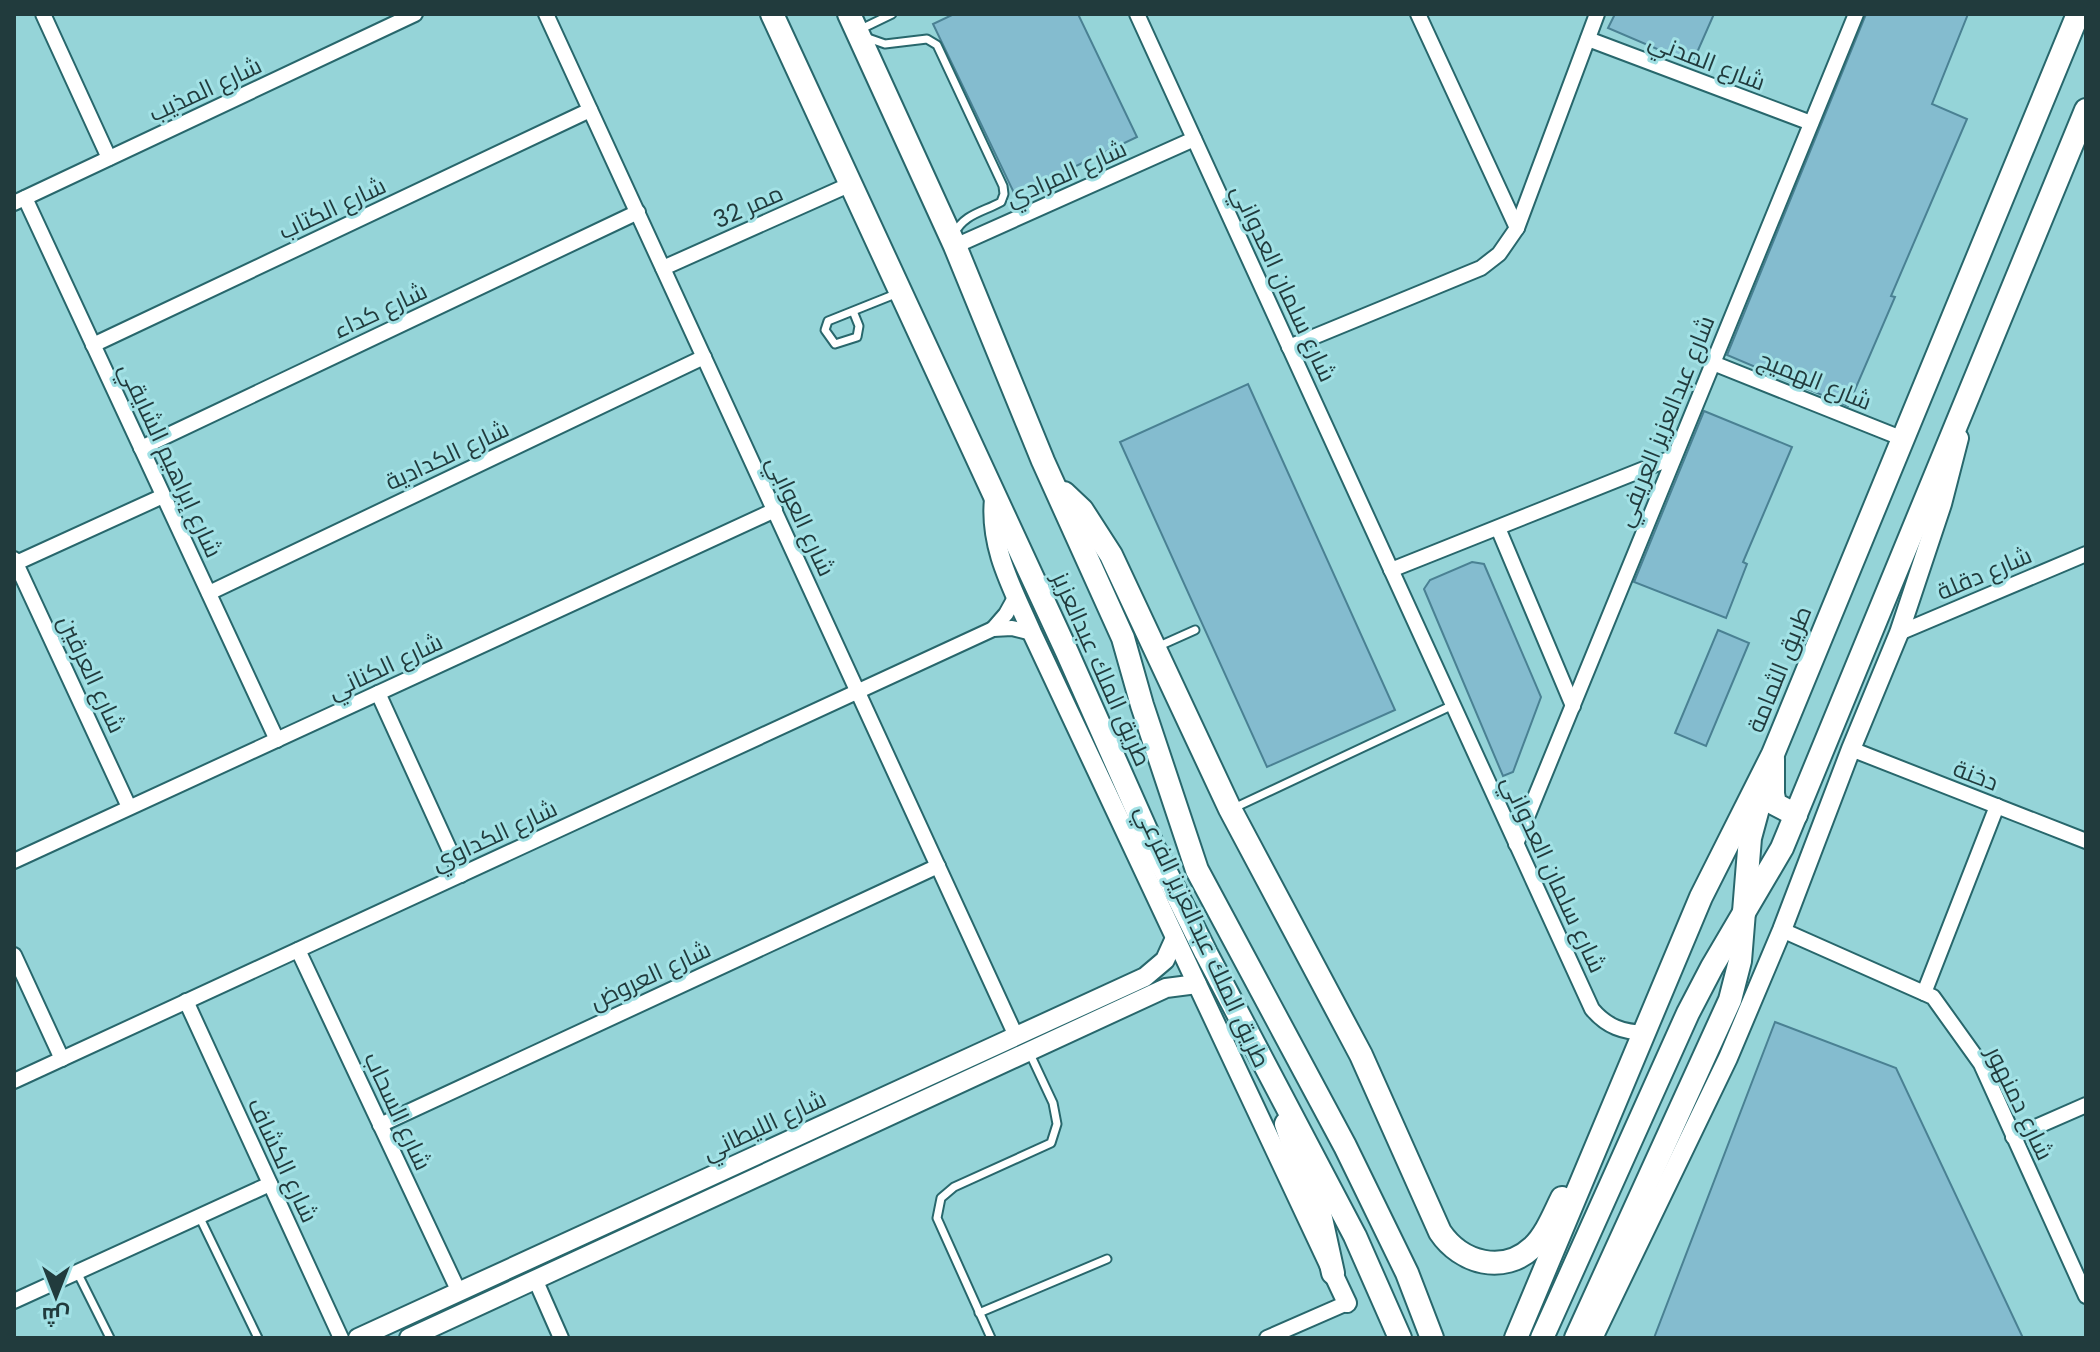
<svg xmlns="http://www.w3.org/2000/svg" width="2100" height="1352" font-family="Poppins,Cairo,sans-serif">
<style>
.building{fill:#84bccf;stroke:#4a8193;stroke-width:2}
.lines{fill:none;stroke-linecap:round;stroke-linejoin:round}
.lane-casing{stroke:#28676c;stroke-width:11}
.street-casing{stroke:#28676c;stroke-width:18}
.secondary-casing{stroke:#28676c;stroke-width:22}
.primary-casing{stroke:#28676c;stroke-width:26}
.lane{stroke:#fff;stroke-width:7}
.street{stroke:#fff;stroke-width:14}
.secondary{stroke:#fff;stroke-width:18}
.primary{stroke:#fff;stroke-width:22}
.labels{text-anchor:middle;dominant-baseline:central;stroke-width:6;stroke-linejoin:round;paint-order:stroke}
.street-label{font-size:24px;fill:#213b3d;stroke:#a2e1e5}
</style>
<rect width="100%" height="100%" fill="#95d4d8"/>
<g class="building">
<polygon points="954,14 1078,14 1137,137 1015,195 933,24"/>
<polygon points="1615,14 1714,14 1692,64 1608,28"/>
<polygon points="1866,14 1968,14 1932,104 1967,119 1891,296 1895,297 1848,406 1727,355"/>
<polygon points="1248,384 1395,710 1267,767 1120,442"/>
<polygon points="1704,411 1792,447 1743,562 1747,564 1726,618 1634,582"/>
<polygon points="1472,562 1484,564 1541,697 1513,772 1503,776 1424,589 1430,580"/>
<polygon points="1718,630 1749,643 1706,746 1675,733"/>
<polygon points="1775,1022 1896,1068 2023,1338 1654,1338"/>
</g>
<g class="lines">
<defs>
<g id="lane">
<polyline points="859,30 892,14"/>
<path d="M 865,37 L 885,44 L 927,39 L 937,45 L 1003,186 L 1004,194 L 1001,202 C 983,212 964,214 954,234"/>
<polyline points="853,311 859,326 857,337 835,344 825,330 828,321 898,293"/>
<polyline points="1157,647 1195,630"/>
<polyline points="1234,808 1453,705"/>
<polyline points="199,1216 258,1338"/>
<polyline points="77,1272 110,1338"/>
<polyline points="979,1313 1107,1259"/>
<polyline points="991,1338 937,1218 941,1198 954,1187 1051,1143 1057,1124 1053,1103 1030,1054"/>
</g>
<g id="street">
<polyline points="43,14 109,158"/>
<polyline points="546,14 1016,1036"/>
<path d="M 1137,14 L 1592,1009 C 1607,1027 1623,1032 1646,1033"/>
<polyline points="1418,14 1517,228"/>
<polyline points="1588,39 1811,123"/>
<polyline points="25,198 277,740"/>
<polyline points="14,203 415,14"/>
<polyline points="955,246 1194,139"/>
<polyline points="663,268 851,184"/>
<polyline points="93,345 590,110"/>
<polyline points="1289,347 1481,268 1499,254 1517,228 1597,14"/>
<polyline points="1713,363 1901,438"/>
<polyline points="141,448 638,212"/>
<polyline points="1498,528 1573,706"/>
<polyline points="14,559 129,807"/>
<polyline points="14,564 163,496"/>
<polyline points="1391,570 1674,457"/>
<polyline points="209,593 704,357"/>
<polyline points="993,629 1006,614 1016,596"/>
<polyline points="1899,633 2086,554"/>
<polyline points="378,693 461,875"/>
<polyline points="1851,749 2086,841"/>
<polyline points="1516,844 1856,14"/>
<polyline points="14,861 775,510"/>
<polyline points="1782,930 1933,997 1981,1064 2086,1296"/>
<polyline points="298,950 459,1292"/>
<polyline points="14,955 62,1059"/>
<polyline points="1924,993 1997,806"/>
<polyline points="186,1001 341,1338"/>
<polyline points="14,1081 993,629 1012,628 1032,633"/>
<polyline points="380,1125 938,866"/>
<polyline points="2013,1137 2086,1105"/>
<polyline points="535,1279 561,1338"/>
<polyline points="14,1301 270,1184"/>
<polyline points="1267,1338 1347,1303"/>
</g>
<g id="secondary">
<path d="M 994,499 C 989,548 1013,589 1032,633 L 1347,1303"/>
<polyline points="358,1338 1145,977 1165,960 1175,938"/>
<polyline points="409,1338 1166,988 1197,984"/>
<polyline points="1593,1338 1728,1058 1782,930 1851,749 1899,633 1942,504 1959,438"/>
</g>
<g id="primary">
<polyline points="772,14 1067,652 1154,848 1206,953 1355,1236 1400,1338"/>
<polyline points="849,14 955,246 1043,461 1123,638 1142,705 1197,870 1345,1146 1407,1273 1432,1338"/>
<path d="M 1064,493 L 1082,510 L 1111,555 L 1230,809 L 1361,1055 L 1440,1232 C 1461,1263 1503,1275 1533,1247 C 1546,1235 1554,1214 1562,1198"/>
<polyline points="1773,759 1773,794 1775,804 1796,815"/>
<polyline points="1286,1124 1302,1171 1319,1209 1333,1273"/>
<polyline points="1516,1338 1701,897 1773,754 2078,14"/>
<polyline points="1542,1338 1688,1013 1712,967 1782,848 2086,110"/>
<polyline points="1576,1338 1730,1000 1740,961 1750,838 1760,801"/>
</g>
</defs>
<use href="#lane" class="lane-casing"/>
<use href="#street" class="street-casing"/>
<use href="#secondary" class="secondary-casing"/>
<use href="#primary" class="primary-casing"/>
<use href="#lane" class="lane"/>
<use href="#street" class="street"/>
<use href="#secondary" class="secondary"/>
<use href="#primary" class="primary"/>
</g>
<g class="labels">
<g class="street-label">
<text transform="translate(1707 61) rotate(21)">شارع المدني</text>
<text transform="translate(205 89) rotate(-25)">شارع المذيب</text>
<text transform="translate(1066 173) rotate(-24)">شارع المرادي</text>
<text transform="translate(748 206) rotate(-24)">ممر 32</text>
<text transform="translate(332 208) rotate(-25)">شارع الكتاب</text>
<text transform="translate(1284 283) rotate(65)">شارع سلمان العدواني</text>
<text transform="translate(380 310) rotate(-25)">شارع كداء</text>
<text transform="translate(1815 380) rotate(22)">شارع الهميج</text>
<text transform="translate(1665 421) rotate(-68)">شارع عبدالعزيز العريفي</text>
<text transform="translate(447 455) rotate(-25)">شارع الكدادية</text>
<text transform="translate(171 460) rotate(65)">شارع إبراهيم الشايقي</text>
<text transform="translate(801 516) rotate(65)">شارع العوابي</text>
<text transform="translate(1984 573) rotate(-23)">شارع دقلة</text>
<text transform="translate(385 666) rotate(-25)">شارع الكناني</text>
<text transform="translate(1102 669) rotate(66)">طريق الملك عبدالعزيز</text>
<text transform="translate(1779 669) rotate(-68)">طريق الثمامة</text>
<text transform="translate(92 674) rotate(65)">شارع العرقين</text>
<text transform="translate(1976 775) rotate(21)">دخنة</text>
<text transform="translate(494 835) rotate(-25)">شارع الكداوي</text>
<text transform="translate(1554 874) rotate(65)">شارع سلمان العدواني</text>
<text transform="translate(1203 936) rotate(65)">طريق الملك عبدالعزيز الفرعي</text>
<text transform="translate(650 975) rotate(-25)">شارع العروض</text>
<text transform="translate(2020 1103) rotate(64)">شارع دمنهور</text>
<text transform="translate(398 1111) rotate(65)">شارع السحاب</text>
<text transform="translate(764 1125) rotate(-25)">شارع الليطاني</text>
<text transform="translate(283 1160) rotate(65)">شارع الكشاف</text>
</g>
</g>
<rect width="2100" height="1352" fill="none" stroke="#213b3d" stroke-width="32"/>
<g transform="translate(56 1296) rotate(180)" stroke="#a2e1e5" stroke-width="6" paint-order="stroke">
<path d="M0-6L14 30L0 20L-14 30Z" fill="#213b3d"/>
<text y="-12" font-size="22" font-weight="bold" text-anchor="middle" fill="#213b3d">ش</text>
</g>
</svg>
